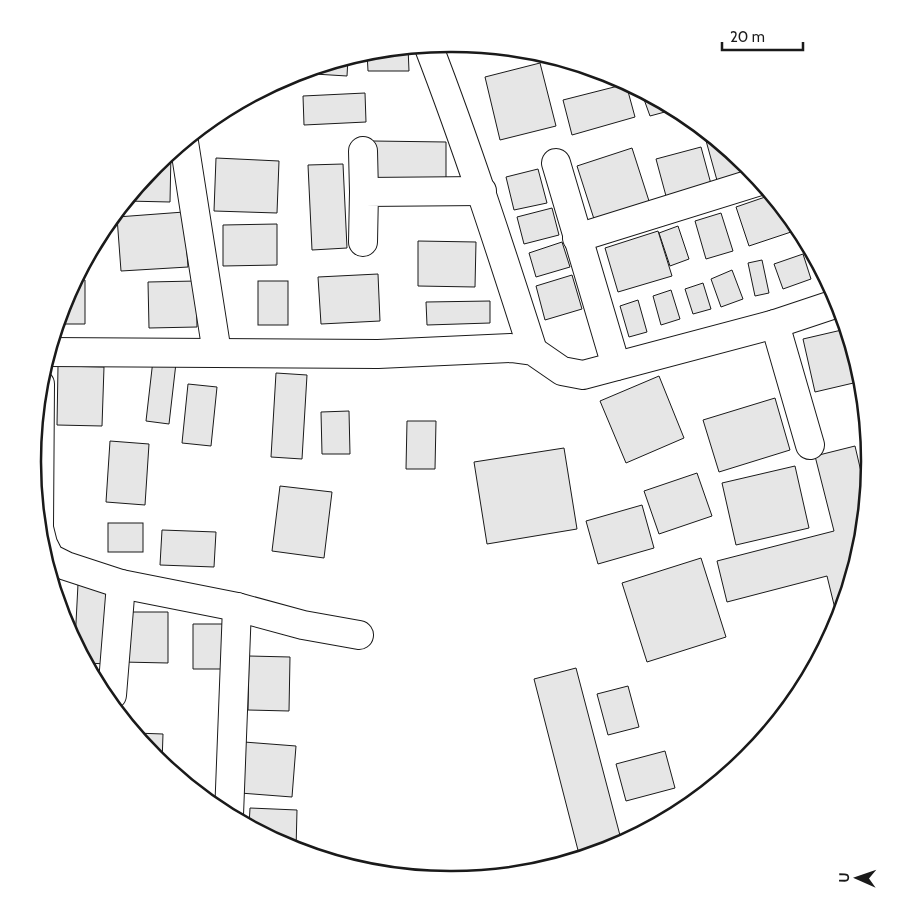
<svg xmlns="http://www.w3.org/2000/svg" width="902" height="923" font-family="Cabin,sans-serif">
<style>
.building{fill:#e6e6e6;stroke:#1a1a1a}
.lines{fill:none;stroke-linecap:round;stroke-linejoin:round}
.minor-casing{stroke:#1a1a1a;stroke-width:30}
.minor{stroke:#fff;stroke-width:28}
.rim{fill:none;stroke:#1a1a1a;stroke-width:2.5}
</style>
<rect width="100%" height="100%" fill="#fff"/>
<g class="building">
<polygon points="408,47 409,71 368,71 367,52"/>
<polygon points="348,58 347,76 298,73"/>
<polygon points="540,63 556,126 500,140 485,77"/>
<polygon points="626,84 635,117 572,135 563,100"/>
<polygon points="641,91 676,109 650,116"/>
<polygon points="365,93 366,122 304,125 303,96"/>
<polygon points="710,136 747,166 754,174 718,184 705,137"/>
<polygon points="373,141 446,142 446,179 373,178"/>
<polygon points="701,147 711,184 666,196 656,159"/>
<polygon points="632,148 649,201 594,219 577,166"/>
<polygon points="171,153 170,202 126,201 155,165"/>
<polygon points="216,158 279,161 277,213 214,211"/>
<polygon points="343,164 347,248 312,250 308,165"/>
<polygon points="538,169 547,203 514,210 506,177"/>
<polygon points="771,195 791,219 794,231 749,246 736,207"/>
<polygon points="552,208 559,235 524,244 517,217"/>
<polygon points="184,212 188,267 121,271 117,217"/>
<polygon points="721,213 733,251 706,259 695,221"/>
<polygon points="277,224 277,265 223,266 223,225"/>
<polygon points="678,226 689,259 670,266 659,233"/>
<polygon points="658,231 672,276 618,292 605,248"/>
<polygon points="418,241 476,242 475,287 418,286"/>
<polygon points="562,242 570,267 536,277 529,253"/>
<polygon points="803,254 811,279 783,289 774,264"/>
<polygon points="762,260 769,293 755,296 748,263"/>
<polygon points="732,270 743,299 721,307 711,279"/>
<polygon points="378,274 380,321 321,324 318,277"/>
<polygon points="572,275 582,309 545,320 536,286"/>
<polygon points="76,280 85,280 85,324 57,324 64,301"/>
<polygon points="196,281 197,327 149,328 148,282"/>
<rect x="258" y="281" width="30" height="44"/>
<polygon points="703,283 711,309 693,314 685,289"/>
<polygon points="671,290 680,319 661,325 653,296"/>
<polygon points="638,300 647,332 629,337 620,306"/>
<polygon points="490,301 490,323 427,325 426,302"/>
<polygon points="846,329 862,381 815,392 803,339"/>
<polygon points="153,360 176,363 169,424 146,421"/>
<polygon points="58,366 104,367 102,426 57,425"/>
<polygon points="276,373 307,375 302,459 271,457"/>
<polygon points="659,376 684,438 626,463 600,401"/>
<polygon points="188,384 217,387 211,446 182,443"/>
<polygon points="775,398 790,450 719,472 703,420"/>
<polygon points="349,411 350,454 322,454 321,412"/>
<polygon points="407,421 436,421 435,469 406,469"/>
<polygon points="110,441 149,444 145,505 106,502"/>
<polygon points="855,446 862,476 868,474 861,543 838,621 827,576 727,602 717,561 834,531 815,456"/>
<polygon points="564,448 577,529 487,544 474,462"/>
<polygon points="795,466 809,528 736,545 722,483"/>
<polygon points="697,473 712,516 659,534 644,491"/>
<polygon points="280,486 332,492 324,558 272,551"/>
<polygon points="642,505 654,548 598,564 586,521"/>
<rect x="108" y="523" width="35" height="29"/>
<polygon points="162,530 216,532 214,567 160,565"/>
<polygon points="701,558 726,637 647,662 622,583"/>
<polygon points="78,584 111,586 107,664 87,663 75,642"/>
<polygon points="122,612 168,612 168,663 122,662"/>
<polygon points="193,624 231,624 230,669 193,669"/>
<polygon points="249,656 290,657 289,711 248,710"/>
<polygon points="576,668 622,843 611,848 580,858 534,679"/>
<polygon points="628,686 639,727 608,735 597,694"/>
<polygon points="135,733 163,734 162,763 155,757"/>
<polygon points="244,742 296,746 292,797 240,793"/>
<polygon points="665,751 675,788 626,801 616,764"/>
<polygon points="250,808 297,810 296,850 249,826"/>
</g>
<g class="lines">
<defs>
<g id="minor">
<path d="M 428,45 C 467,146 500,248 533,351"/>
<polyline points="184,142 217,353"/>
<polyline points="363,151 364,192"/>
<polyline points="556,163 616,366"/>
<polyline points="577,238 760,181"/>
<polyline points="363,242 364,192 482,191"/>
<polyline points="775,324 810,445"/>
<polyline points="49,352 378,354 511,348 533,351 562,371 583,375 775,324 838,303"/>
<polyline points="39,526 40,384"/>
<polyline points="39,528 43,544 50,558 66,566 121,584 237,607 303,625 359,635"/>
<polyline points="112,695 121,584"/>
<polyline points="229,815 237,607"/>
</g>
</defs>
<use href="#minor" class="minor-casing"/>
<use href="#minor" class="minor"/>
</g>
<path d="M0 0H902V923H0ZM450 52H452A409 409 0 0 1 861 461V462A409 409 0 0 1 452 871H450A409 409 0 0 1 41 462V461A409 409 0 0 1 450 52Z" fill="#fff" fill-rule="evenodd"/>
<path class="rim" d="M450 52H452A409 409 0 0 1 861 461V462A409 409 0 0 1 452 871H450A409 409 0 0 1 41 462V461A409 409 0 0 1 450 52Z"/>
<g transform="translate(857 878) rotate(272)" stroke="#ffffff" stroke-width="4" paint-order="stroke">
<path d="M0-4L9 19L0 12L-9 19Z" fill="#1a1a1a"/>
<text y="-8" font-size="14" font-weight="bold" text-anchor="middle" fill="#1a1a1a">U</text>
</g>
<path d="M722 42v8h81v-8" fill="none" stroke="#1a1a1a" stroke-width="2.5"/>
<text x="730" y="42" font-size="15" fill="#1a1a1a" stroke="#ffffff" stroke-width="4" paint-order="stroke">20 m</text>
</svg>
